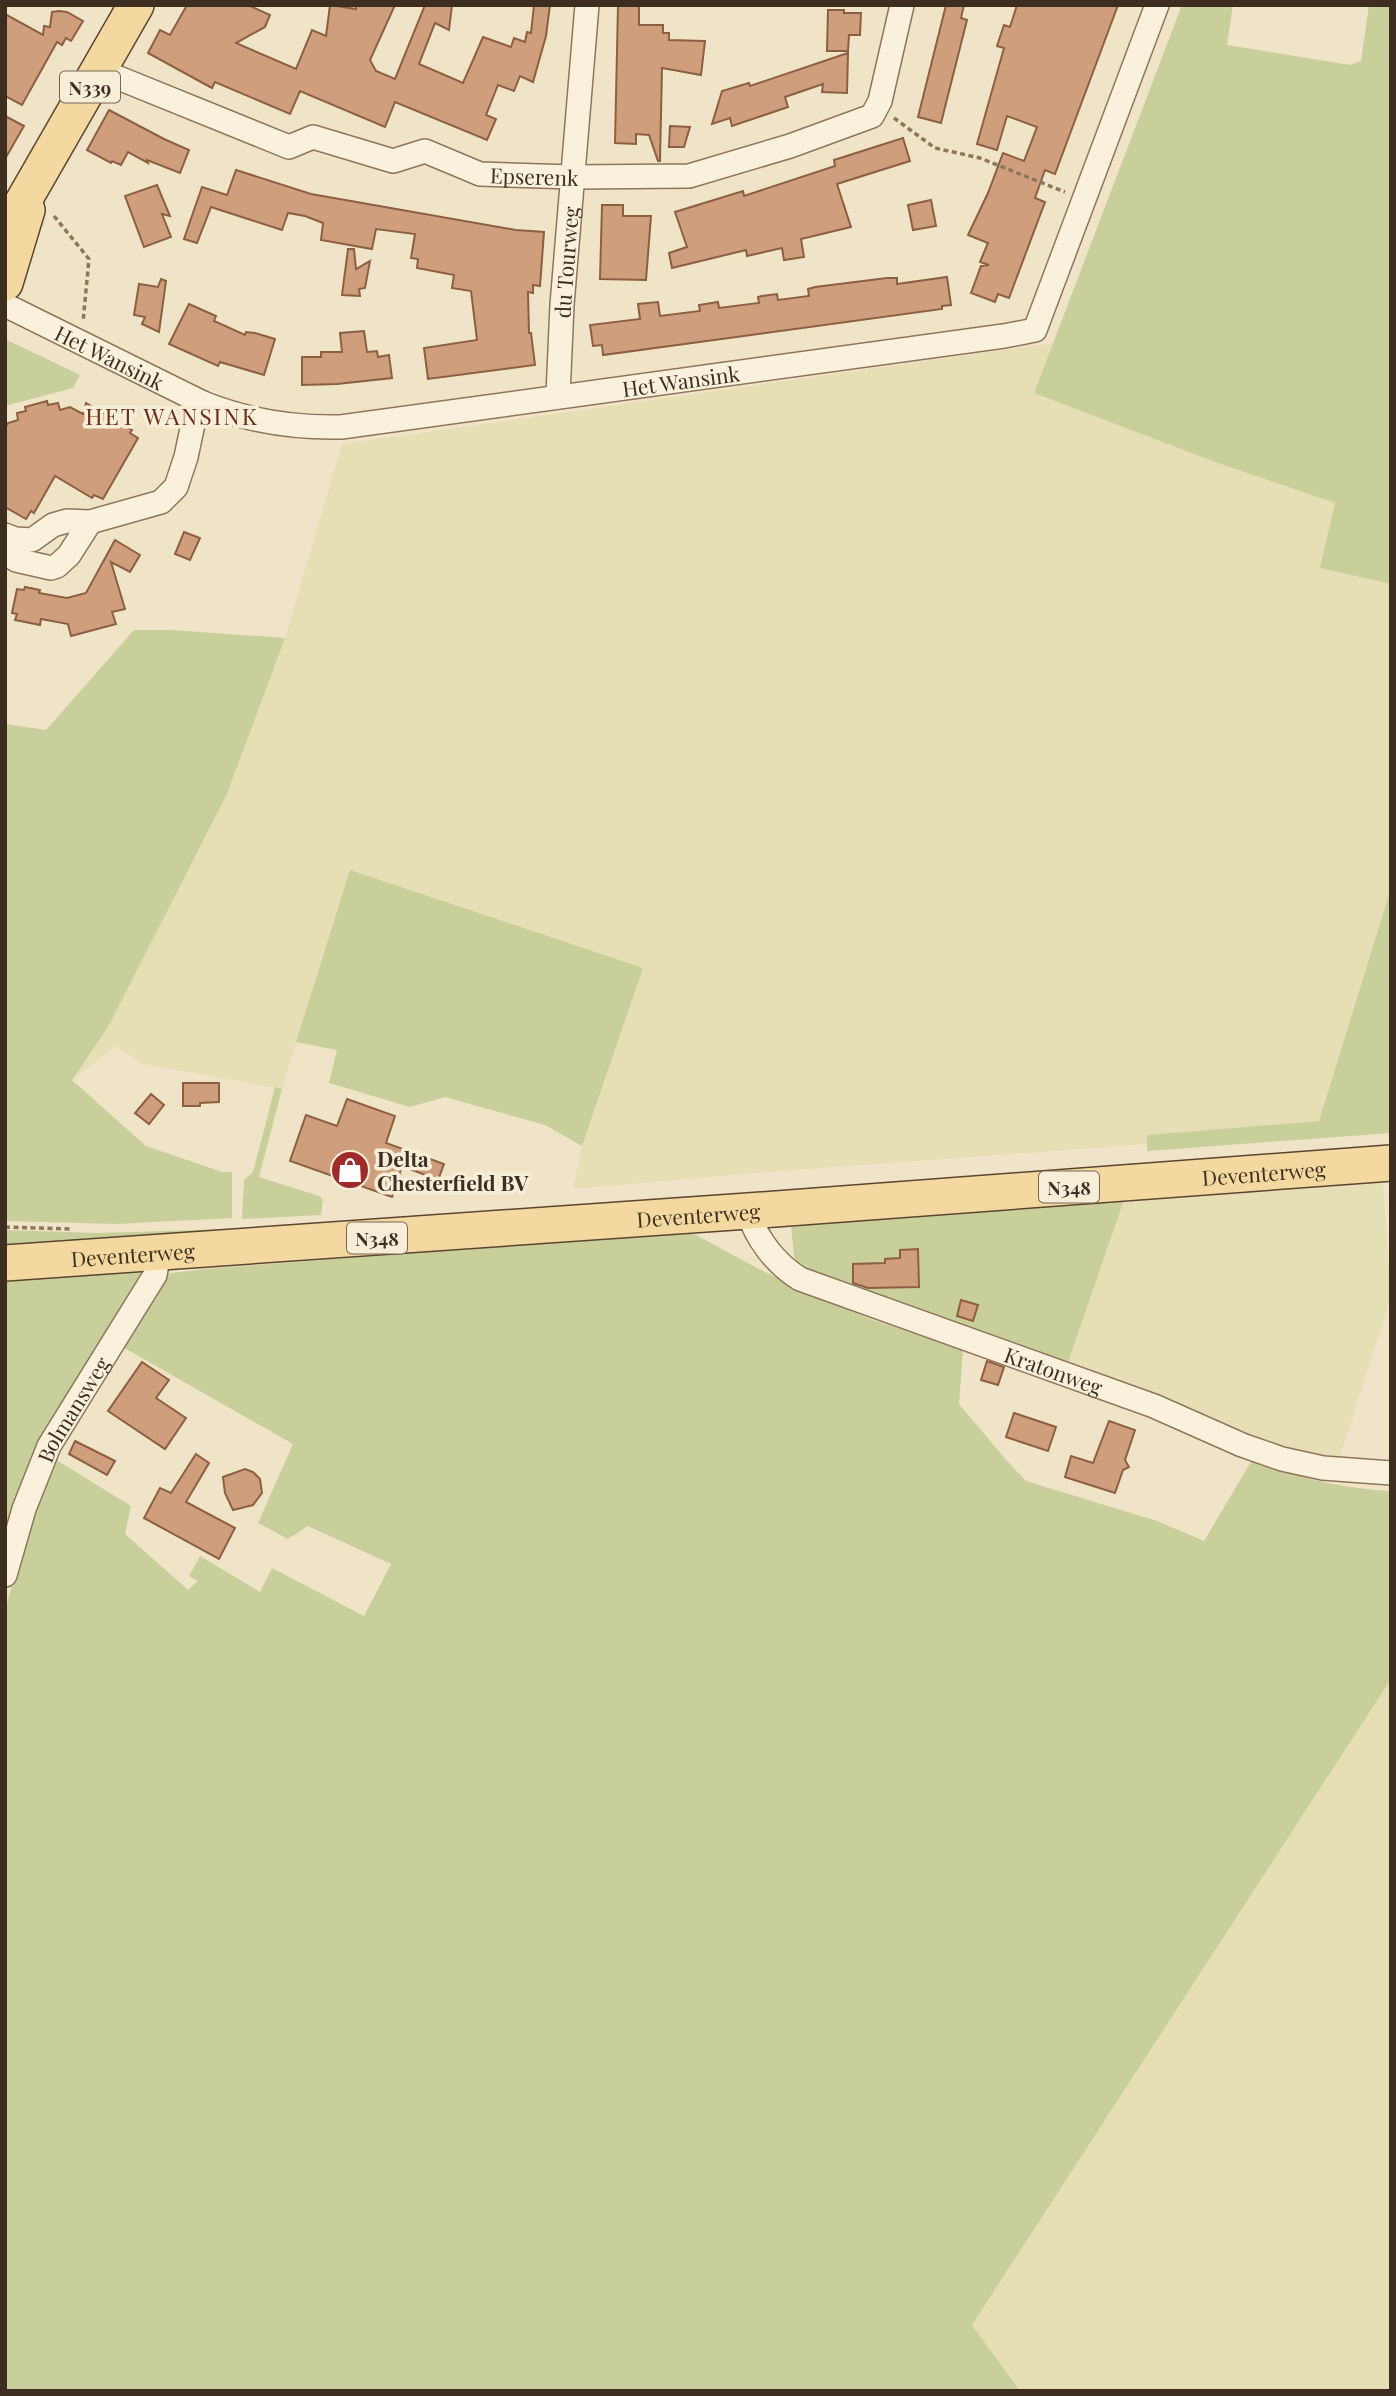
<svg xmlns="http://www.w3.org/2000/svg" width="1396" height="2396" font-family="'Playfair Display',serif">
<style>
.farmland{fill:#e6deb5}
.green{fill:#c9cf9b}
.building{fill:#cf9f7d;stroke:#8d5f41;stroke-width:2}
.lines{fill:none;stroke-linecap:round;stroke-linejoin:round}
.street-casing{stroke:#8d765c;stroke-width:26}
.primary-casing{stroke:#5b4430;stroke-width:38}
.path{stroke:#8d765c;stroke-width:3.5;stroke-dasharray:5 3.5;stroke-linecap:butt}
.street{stroke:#faf1dc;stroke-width:23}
.primary{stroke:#f3d9a0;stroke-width:35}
.labels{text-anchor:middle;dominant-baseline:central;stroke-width:7;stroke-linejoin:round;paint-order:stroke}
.shield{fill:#f7eed8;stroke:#756857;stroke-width:2}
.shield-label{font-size:19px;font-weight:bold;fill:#3d2e20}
.street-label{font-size:21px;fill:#3d2e20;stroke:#f7eed8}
.poi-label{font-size:21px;font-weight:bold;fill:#3d2e20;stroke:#f7eed8;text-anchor:start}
.neighbourhood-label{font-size:23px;letter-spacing:2px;fill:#6b2e1e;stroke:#f7eed8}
</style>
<rect width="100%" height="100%" fill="#f0e4c8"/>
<g class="farmland">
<polygon points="1053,343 1034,393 1215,462 1335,503 1320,568 1391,584 1391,888 1319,1121 1147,1135 1147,1144 756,1173 573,1189 582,1146 643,968 325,948 282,1089 143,1064 116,1046 71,1080 108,1027 227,794 285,638 342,444"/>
<polygon points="1383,1182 1391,1297 1336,1469 1066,1368 1124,1200"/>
<polygon points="1391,1679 1391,2391 1020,2391 972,2325"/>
</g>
<g class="green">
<polygon points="1182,5 1233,5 1227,45 1350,65 1361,61 1369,5 1391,5 1391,584 1320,568 1335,503 1215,462 1034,393"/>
<polygon points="5,339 80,375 73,388 5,406"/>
<polygon points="134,630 172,630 285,638 227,794 108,1027 72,1080 146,1146 222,1172 232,1172 232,1218 117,1224 5,1221 5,724 46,730"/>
<polygon points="350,870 643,968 582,1146 545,1125 445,1097 410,1107 329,1083 337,1050 296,1042"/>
<polygon points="1391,888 1391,1133 1147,1151 1147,1135 1319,1121"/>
<polygon points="275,1087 282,1089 259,1177 319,1196 323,1199 321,1215 242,1219 244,1180 253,1172"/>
<polygon points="1124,1200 1066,1368 796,1273 791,1226"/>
<polygon points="233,1229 231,1235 5,1251 5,1230 98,1233"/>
<path d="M 684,1232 L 696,1235 L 759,1269 L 819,1298 L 873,1320 L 963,1350 L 959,1404 L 1007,1461 L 1026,1481 L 1157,1521 L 1204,1541 L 1252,1460 C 1297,1477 1342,1489 1391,1491 L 1391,1679 L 972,2325 L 1020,2391 L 5,2391 L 5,1611 L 28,1525 L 55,1459 L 131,1506 L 125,1534 L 188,1590 L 198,1581 L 189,1576 L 200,1556 L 260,1592 L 272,1568 L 364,1616 L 391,1564 L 308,1526 L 288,1539 L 258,1523 L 293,1444 L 121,1346 L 165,1274 L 204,1269 Z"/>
<polygon points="140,1269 140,1278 5,1557 5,1274"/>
</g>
<g class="building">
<polygon points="187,5 248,5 270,15 265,27 236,43 296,69 312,30 326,36 330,5 356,9 356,5 395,5 370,60 376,71 395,79 425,5 452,5 449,30 435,23 419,64 463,83 483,37 511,47 514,38 525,42 527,32 531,33 534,5 550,5 546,36 533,82 520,76 514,91 498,85 486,115 496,119 487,140 395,102 385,127 300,91 290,114 215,82 212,88 148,53 160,30 170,35"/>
<polygon points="618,5 639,5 639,25 663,25 663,33 669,33 669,40 705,41 701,75 662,68 660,161 658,161 649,135 636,134 636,144 615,143"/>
<polygon points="946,5 964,5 961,18 967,20 941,123 918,117"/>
<polygon points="1017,5 1118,5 1055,174 1045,170 1035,198 1045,202 1009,298 998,294 995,302 971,293 981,266 989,265 980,262 988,243 968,235 988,193 1003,153 1024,161 1037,127 1007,116 997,150 977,144 1004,48 997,46 1004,25 1010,27"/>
<polygon points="828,10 844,10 844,13 861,13 860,35 849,35 848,51 827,51"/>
<polygon points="59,11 67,12 83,21 71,41 66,38 62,45 57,42 22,105 5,96 5,14 43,35 44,26 50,27 52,12"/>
<polygon points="848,53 847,93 822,92 823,84 785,97 788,107 732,126 730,118 712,124 722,91 749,83 750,86"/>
<polygon points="109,110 164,139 189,150 180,173 147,160 148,163 128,152 121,165 112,161 111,163 87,150"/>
<polygon points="5,116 24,126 5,159"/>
<polygon points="670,126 690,127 684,147 669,147"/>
<polygon points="903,138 910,161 837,184 851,227 801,239 804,257 784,260 782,248 747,256 746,250 672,268 669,253 687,247 675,212 743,191 744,196 835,166 834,160"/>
<polygon points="236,170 311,194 516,230 544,232 540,286 533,285 533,293 528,292 529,333 531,333 535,365 428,379 424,348 477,340 471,291 452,288 454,275 417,268 418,259 411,258 415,234 376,229 372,249 321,240 323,223 305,216 288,213 282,230 211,207 197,243 184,239 202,187 227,195"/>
<polygon points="157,185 170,216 162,214 171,237 144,247 125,196"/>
<polygon points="931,200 936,226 913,230 908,205"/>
<polygon points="602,205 623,205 623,216 651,216 646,280 600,279"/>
<polygon points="348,249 354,249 356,269 370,261 365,288 359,289 360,296 342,295"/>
<polygon points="947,277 951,305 942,306 942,309 603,355 602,345 593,346 590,325 640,319 638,304 658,302 660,316 700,311 699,305 718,302 719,308 759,303 758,297 762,296 777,294 778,300 809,296 808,289 815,287 887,278 897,278 897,284"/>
<polygon points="161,279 166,281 159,332 142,324 145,317 134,315 139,284 158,287"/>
<polygon points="189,304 216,316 214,321 245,335 246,332 255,333 275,339 264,375 220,362 218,366 169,344"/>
<polygon points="364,331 367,352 377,351 378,357 389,355 392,378 337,384 302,385 302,357 321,357 321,352 342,352 340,333"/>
<polygon points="47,401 48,405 58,403 60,410 70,407 83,414 86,403 132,430 130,433 138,438 103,499 94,495 92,498 55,476 34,513 31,511 26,519 5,507 5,428 8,423 18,420 17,413 26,411 25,407"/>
<polygon points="184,532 200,538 190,560 175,554"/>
<polygon points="115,540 140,555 130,572 111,562 125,609 112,612 116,624 71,636 68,624 41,619 40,625 15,620 17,614 12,613 17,589 24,590 25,587 40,590 39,593 67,598 86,593"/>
<polygon points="183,1083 219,1083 219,1102 200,1103 200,1106 183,1106"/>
<polygon points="151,1094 164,1105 149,1124 135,1113"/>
<polygon points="347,1099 395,1116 386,1143 444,1164 438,1180 402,1166 392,1197 290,1161 306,1115 337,1126"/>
<polygon points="918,1249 919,1287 868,1288 853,1283 853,1264 885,1263 885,1259 900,1258 900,1250"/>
<polygon points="961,1300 978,1305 973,1321 957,1316"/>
<polygon points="987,1361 1004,1367 998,1385 981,1380"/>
<polygon points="142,1362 169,1380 156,1398 186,1418 165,1449 108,1411"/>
<polygon points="1014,1413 1056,1427 1048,1451 1006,1437"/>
<polygon points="1109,1421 1135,1430 1125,1460 1129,1467 1123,1470 1115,1493 1065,1477 1071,1456 1093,1463"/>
<polygon points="75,1441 115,1461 107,1475 69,1454"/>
<polygon points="196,1454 209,1463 186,1502 235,1528 219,1559 144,1518 160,1488 171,1493"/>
<polygon points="245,1469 253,1472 260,1479 262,1493 253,1505 233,1510 225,1493 223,1477"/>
</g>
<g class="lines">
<defs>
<g id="street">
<path id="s1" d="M 99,70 L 289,147 L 313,137 L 393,161 L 425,151 L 480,174 L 573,177 L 689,176 L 790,146 L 872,116 L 880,101 L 902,5"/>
<path id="s2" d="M 5,305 L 203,403 C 248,421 293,428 341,427 L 1004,336 L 1035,330 L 1157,5"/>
<path id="s3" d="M 558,395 L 562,305 L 587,5"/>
<polyline points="5,535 15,539 32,540 53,525 67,521 90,522 161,502 176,487 186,457 193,424 203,403"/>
<polyline points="5,552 16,560 51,568 57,566 69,555 90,522"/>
<path id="s4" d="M 748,1211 C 756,1239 776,1264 800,1279 L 1154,1406 L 1242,1445 L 1282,1459 L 1323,1468 L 1391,1473"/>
<path id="s5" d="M 5,1575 L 24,1509 L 49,1446 L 155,1275 L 159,1253"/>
</g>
<g id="primary">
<polyline points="5,233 136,5"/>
<polyline points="5,283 27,210"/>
<path id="s6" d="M 5,1263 L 748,1211 L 1391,1163"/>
</g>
</defs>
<use href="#street" class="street-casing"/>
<use href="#primary" class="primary-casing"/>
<g class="path">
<polyline points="894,118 935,148 980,158 1065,192"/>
<polyline points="54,216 89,259 83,322"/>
<polyline points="5,1227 72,1229"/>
</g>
<use href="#street" class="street"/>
<use href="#primary" class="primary"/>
</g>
<defs>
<symbol id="shop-disc" viewBox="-11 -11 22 22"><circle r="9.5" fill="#9e2a2b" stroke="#f7eed8"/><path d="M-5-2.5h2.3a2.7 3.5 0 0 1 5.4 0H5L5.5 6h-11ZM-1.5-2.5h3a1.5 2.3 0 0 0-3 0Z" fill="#fff"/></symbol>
</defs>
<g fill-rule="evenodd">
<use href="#shop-disc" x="328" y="1148" width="44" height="44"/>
</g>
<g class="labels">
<g class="shield">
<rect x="60" y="71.5" width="60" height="31" rx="5"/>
<rect x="1039" y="1171.5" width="60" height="31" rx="5"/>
<rect x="347" y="1222.5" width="60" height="31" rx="5"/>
</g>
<g class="shield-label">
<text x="90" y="87">N339</text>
<text x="1069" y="1187">N348</text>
<text x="377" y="1238">N348</text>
</g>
<g class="street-label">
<text stroke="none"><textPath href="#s1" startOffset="462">Epserenk</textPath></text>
<text stroke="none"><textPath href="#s3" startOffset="133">du Tourweg</textPath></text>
<text stroke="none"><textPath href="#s2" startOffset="117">Het Wansink</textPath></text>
<text stroke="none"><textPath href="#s2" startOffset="705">Het Wansink</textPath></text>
<text stroke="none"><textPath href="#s6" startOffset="1262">Deventerweg</textPath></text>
<text stroke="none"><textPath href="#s6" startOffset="695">Deventerweg</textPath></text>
<text stroke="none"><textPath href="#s6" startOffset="128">Deventerweg</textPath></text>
<text stroke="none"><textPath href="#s4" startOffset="357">Kratonweg</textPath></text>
<text stroke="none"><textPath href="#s5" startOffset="180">Bolmansweg</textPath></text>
</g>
<g class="poi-label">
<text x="377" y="1158">Delta<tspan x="377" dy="24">Chesterfield BV</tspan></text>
</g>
<g class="neighbourhood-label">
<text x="172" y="415">HET WANSINK</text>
</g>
</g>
<rect width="1396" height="2396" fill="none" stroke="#3d2e20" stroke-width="14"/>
</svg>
